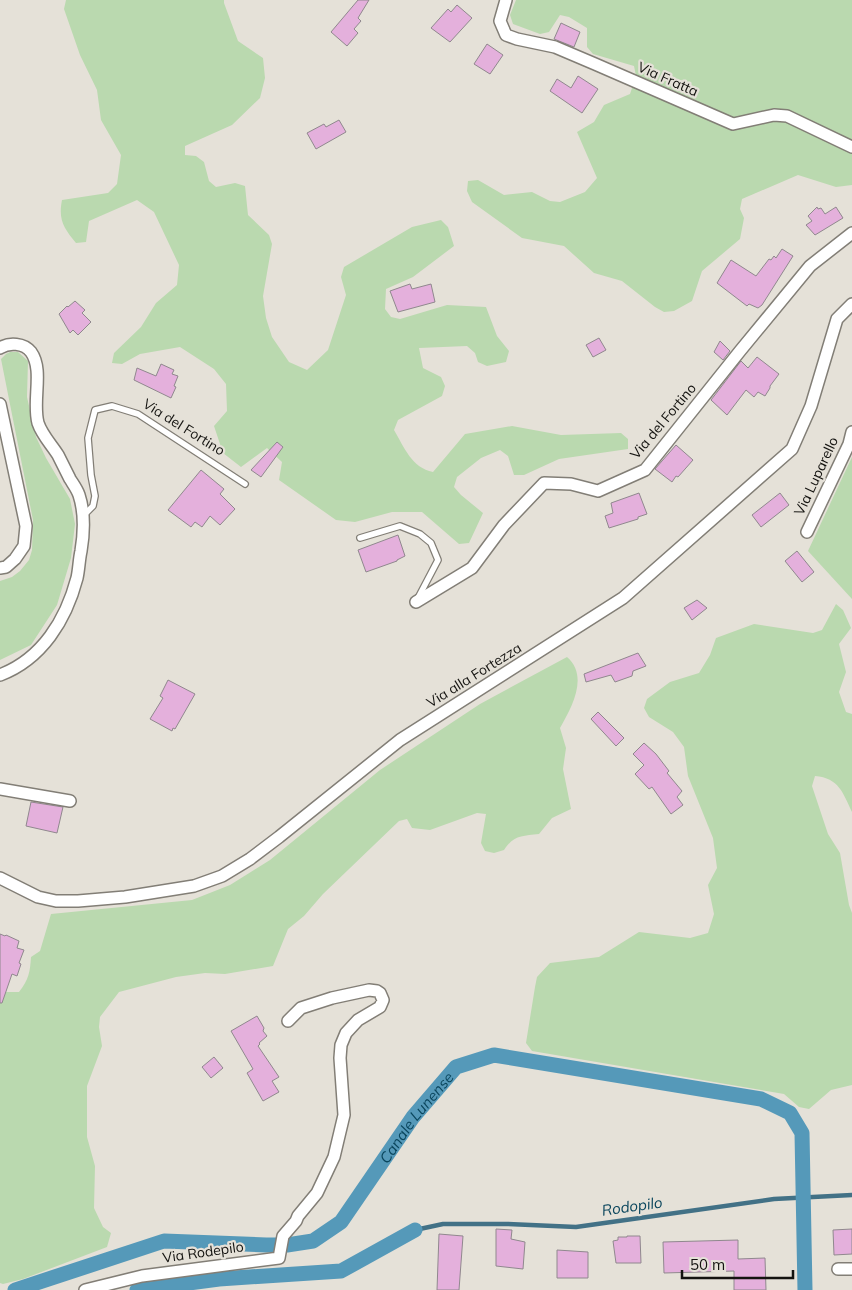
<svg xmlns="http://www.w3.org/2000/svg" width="852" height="1290" font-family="Mulish,sans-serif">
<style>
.green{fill:#bad9af}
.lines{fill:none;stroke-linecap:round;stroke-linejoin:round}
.stream{stroke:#427186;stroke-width:4.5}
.canal{stroke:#5599b9;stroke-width:15}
.building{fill:#e4b0dc;stroke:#90888e}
.lane-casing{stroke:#827e76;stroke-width:8}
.street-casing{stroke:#827e76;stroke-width:14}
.lane{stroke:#fff;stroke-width:5.5}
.street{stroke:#fff;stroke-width:11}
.labels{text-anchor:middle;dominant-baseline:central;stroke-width:4.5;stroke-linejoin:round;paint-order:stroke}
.street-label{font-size:14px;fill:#141310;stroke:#e5e1d8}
.water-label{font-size:15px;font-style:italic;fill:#0b465d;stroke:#e5e1d8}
</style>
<rect width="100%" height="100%" fill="#e5e1d8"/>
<g class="green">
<path d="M 66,0 L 224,0 L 224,3 L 238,41 L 263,58 L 265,78 L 260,98 L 232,125 L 185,146 L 185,155 L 196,156 L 204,162 L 209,181 L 216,187 L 235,183 L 245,186 L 248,215 L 269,235 L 272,244 L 263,296 L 266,318 L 272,337 L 289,362 L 307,370 L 328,350 L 346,295 L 341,277 L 344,267 L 412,227 L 441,220 L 448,227 L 454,246 L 413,277 L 386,289 L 385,309 L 391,317 L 400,319 L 447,305 L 486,307 L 497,336 L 509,351 L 506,362 L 487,366 L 478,362 L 475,353 L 467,346 L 419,348 L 423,368 L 441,377 L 445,386 L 442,396 L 398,420 L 394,430 C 404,447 412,468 433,472 L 465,434 L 512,426 L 561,435 L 621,433 L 628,439 L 628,449 L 559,459 L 524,475 L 514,475 L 508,456 L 500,450 L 481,458 L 457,477 L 454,487 L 461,495 L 483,513 L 469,543 L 459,544 L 422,512 L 392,512 L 355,522 L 336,520 L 279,480 L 282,462 L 267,448 L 241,467 L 223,453 L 214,426 L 227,411 L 226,384 L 214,369 L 180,347 L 140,354 L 122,364 L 112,363 L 114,353 L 141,327 L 156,303 L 177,285 L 179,265 L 154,212 L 137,200 L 89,221 L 86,242 L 76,243 C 64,228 58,220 62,200 L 108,193 L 117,184 L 121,155 L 101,120 L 97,90 L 80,55 L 64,9 Z"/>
<polygon points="516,0 852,0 852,185 836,187 798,175 742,199 740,209 744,218 740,239 702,271 692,301 674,311 664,312 655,307 622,281 594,273 564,246 522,238 472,202 467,191 468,181 478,180 504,195 532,192 550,201 560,202 585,192 597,178 577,132 594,122 604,105 630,94 636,76 634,66 593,54 587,47 587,28 569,17 560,15 549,32 540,34 513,24 510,15"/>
<polygon points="10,352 18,352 28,361 27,397 36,437 46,458 70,499 75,524 71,558 57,605 31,645 0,660 0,581 12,577 20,571 29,560 32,550 33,520 1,359 6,354"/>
<polygon points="852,457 852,599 808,551"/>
<path d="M 836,604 L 843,610 L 851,628 L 839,644 L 846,672 L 839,692 L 846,712 L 852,714 L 852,812 C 843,793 839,778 815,776 L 812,786 L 828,834 L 840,853 L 849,905 L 852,913 L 852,1085 L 831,1090 L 809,1109 L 799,1107 L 784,1094 L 532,1051 L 526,1043 L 535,987 L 537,977 L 550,963 L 599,957 L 639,932 L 690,938 L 708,933 L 714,914 L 708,885 L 717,868 L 713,838 L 688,776 L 684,747 L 673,732 L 649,717 L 644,708 L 647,699 L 670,682 L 699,673 L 710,655 L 716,638 L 754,624 L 813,633 L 822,630 Z"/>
<path d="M 567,657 C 589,676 572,707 560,728 L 566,748 L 563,769 L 571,809 L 552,818 L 539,834 C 522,836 514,835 504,850 L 494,853 L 485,851 L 481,843 L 486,814 L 477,813 L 430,830 L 412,828 L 407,819 L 399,821 L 323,894 L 304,916 L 288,929 L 273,966 L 225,974 L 205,973 L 176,977 L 119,992 L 100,1017 L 99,1027 L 102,1046 L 87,1086 L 87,1137 L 95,1166 L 94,1208 L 103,1227 L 111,1233 L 107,1247 L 23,1279 L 3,1284 L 0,1283 L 0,992 L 19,992 C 29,979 30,972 31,957 L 40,951 L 51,914 L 192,900 L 230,885 L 270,860 L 380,770 L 480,704 Z"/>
</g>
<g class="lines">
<polyline class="stream" points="415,1230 443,1224 508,1224 576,1227 774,1199 852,1195"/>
<g class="canal">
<path id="s1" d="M 15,1290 L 164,1241 L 266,1245 L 287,1245 L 313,1241 L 341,1222 L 413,1117 L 456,1067 L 494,1055 L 761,1099 L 790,1113 L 802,1133 L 805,1290"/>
<polyline points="137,1290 219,1279 341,1271 415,1230"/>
</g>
</g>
<g class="building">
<polygon points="358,0 369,0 358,18 361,21 354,29 358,33 347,46 331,32"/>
<polygon points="457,5 472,18 450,42 431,28 448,9 451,12"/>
<polygon points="561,23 580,32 574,47 554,39"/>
<polygon points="487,44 503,55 490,74 474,64"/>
<polygon points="578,76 598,89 582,113 550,91 557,79 571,88"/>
<polygon points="339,120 346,132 316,149 307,133 324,124 326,127"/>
<polygon points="817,207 818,209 821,208 825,214 836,207 843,218 815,235 806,225 812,221 808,216"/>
<polygon points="782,249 793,256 762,305 758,308 749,304 747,306 717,283 731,260 756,276 769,259 771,260 774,256 776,258"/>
<polygon points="410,284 412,289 431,284 435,302 398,312 390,291"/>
<polygon points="75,301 85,310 82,313 91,322 78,335 73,330 70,333 59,314 67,306 68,307"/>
<polygon points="599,338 606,350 593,357 586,345"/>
<polygon points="720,341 730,351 723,360 714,352"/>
<polygon points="757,357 779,374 770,386 770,388 765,396 758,392 754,397 746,390 727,415 711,400 741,361 748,368"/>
<polygon points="161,364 174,370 172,374 178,376 174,386 176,387 171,398 134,380 137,368 156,376"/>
<polygon points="277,442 283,447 261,477 251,470"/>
<polygon points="676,445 693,460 678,477 676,476 672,482 655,469"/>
<polygon points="201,470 224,489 220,494 235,509 220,525 210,516 202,527 195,522 191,527 168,510"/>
<polygon points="639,493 647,514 638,517 638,519 609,528 605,516 613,513 611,503"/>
<polygon points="780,493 789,505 761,527 752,515"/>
<polygon points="398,535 405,556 397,560 397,561 366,572 358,550"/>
<polygon points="797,551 814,572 802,582 785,561"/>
<polygon points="697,600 707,608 692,620 684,608"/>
<polygon points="638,653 646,666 633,671 632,676 615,682 611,675 586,682 584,674"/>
<polygon points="168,680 195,694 175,729 173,728 172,731 150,719 163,698 160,696"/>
<polygon points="598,712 624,738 616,746 591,719"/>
<polygon points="644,743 656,754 669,771 667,773 682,791 677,797 683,805 671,814 652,787 649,789 635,774 644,765 633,754"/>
<polygon points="31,802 63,807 57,833 26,826"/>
<polygon points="0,934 5,936 6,935 19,941 17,948 24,950 19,963 21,964 17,976 12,974 2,1003 0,1003"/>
<polygon points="257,1016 264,1028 263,1031 267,1036 259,1043 260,1044 258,1046 279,1077 272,1081 279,1092 263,1101 247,1073 253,1069 231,1031"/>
<polygon points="214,1057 223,1068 211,1078 202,1067"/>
<polygon points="496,1229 512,1230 511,1239 525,1242 523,1269 496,1266"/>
<polygon points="852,1229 852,1254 834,1255 833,1230"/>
<polygon points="439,1234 463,1236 459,1290 437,1290"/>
<polygon points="627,1236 640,1236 641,1263 616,1263 613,1241 618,1240 618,1237 627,1237"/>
<polygon points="738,1240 738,1259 765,1258 766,1290 734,1290 734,1271 664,1273 663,1242"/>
<polygon points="557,1250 588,1252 588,1278 557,1278"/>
</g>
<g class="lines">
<defs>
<g id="lane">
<polyline points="84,515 93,506 95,496 91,475 88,438 95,410 112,406 138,414 245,484"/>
<polyline points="360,538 400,526 420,534 431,543 438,560 418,598"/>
</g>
<g id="street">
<polyline points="506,0 500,21 506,35 517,39 555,47 595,64 733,124 774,115 787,116 852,147"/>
<path d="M 0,348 C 9,342 24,343 31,352 C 44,370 32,401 38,423 C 42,435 51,444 58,455 C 62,463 66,471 70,479 C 73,484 77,489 79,495 C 85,513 84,533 81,551 C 79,560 79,569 77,578 C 66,620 42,659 0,675"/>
<polyline points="0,404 26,526 24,546 15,559 6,567 0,568"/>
<polyline points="807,532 849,444 852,432"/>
<polyline points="416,602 472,568 504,525 544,483 571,484 598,491 645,470 740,351 810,266 852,233"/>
<polyline points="0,789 70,801"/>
<polyline points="0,878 38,897 56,901 78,901 125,897 194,886 222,876 250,859 279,837 400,740 623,598 792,449 811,406 837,319 852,304"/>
<polyline points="838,1269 852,1269"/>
<polyline points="85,1290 142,1276 279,1258 283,1236 296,1221 298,1216 317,1193 334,1157 344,1115 340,1058 341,1045 346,1033 358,1020 380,1007 383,1000 380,993 377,991 369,990 332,998 301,1008 288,1021"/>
</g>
</defs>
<use href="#lane" class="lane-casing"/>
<use href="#street" class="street-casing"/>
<use href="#lane" class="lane"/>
<use href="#street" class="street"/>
</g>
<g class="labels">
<g class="street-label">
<text transform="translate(668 79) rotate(24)">Via Fratta</text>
<text transform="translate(663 421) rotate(-50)">Via del Fortino</text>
<text transform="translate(184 427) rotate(32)">Via del Fortino</text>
<text transform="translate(816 476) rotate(-65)">Via Luparello</text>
<text transform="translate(474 675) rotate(-32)">Via alla Fortezza</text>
<text transform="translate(203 1252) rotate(-8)">Via Rodepilo</text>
</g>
<g class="water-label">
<text stroke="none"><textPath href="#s1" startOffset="469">Canale Lunense</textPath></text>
<text transform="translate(632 1206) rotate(-8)">Rodopilo</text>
</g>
</g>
<path d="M682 1270v8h111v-8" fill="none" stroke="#141310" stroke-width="2.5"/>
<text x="690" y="1270" font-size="15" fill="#141310" stroke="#e5e1d8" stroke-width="4" paint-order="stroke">50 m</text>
</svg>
